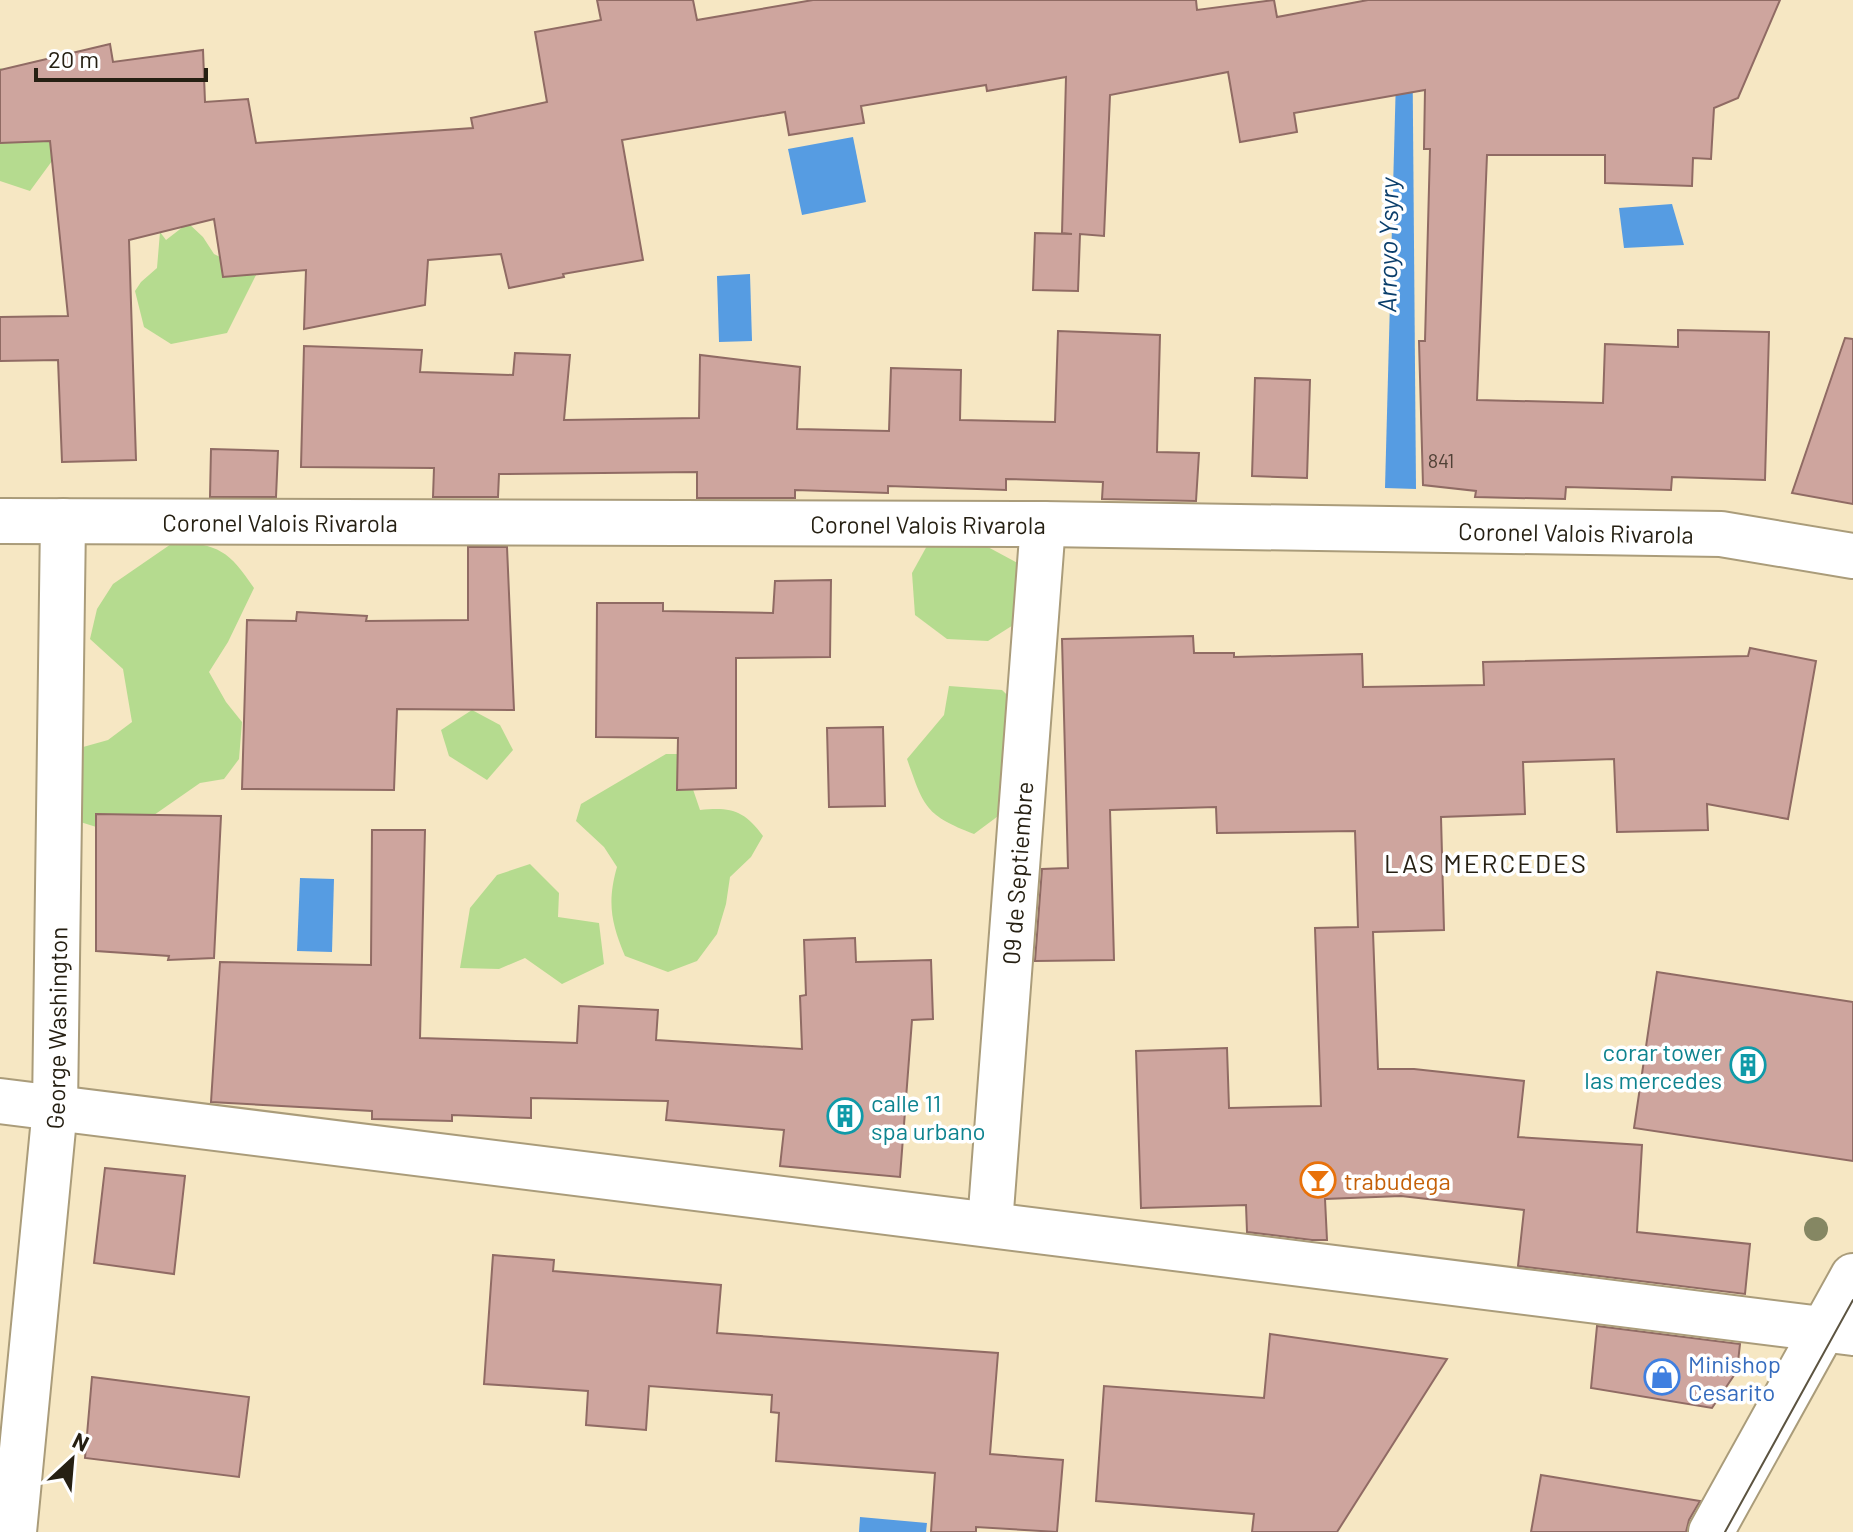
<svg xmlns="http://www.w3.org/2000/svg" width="1853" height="1532" font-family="Barlow,sans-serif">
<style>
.green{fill:#b5db8f}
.water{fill:#569ce2}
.building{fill:#cea59e;stroke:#906b64;stroke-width:2}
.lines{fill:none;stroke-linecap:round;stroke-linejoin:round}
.minor-casing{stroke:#aa9c7a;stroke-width:48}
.tertiary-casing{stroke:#aa9c7a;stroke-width:48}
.minor{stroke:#fff;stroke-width:44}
.tertiary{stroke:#fff;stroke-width:44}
.tram{stroke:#5c5441;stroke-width:2}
.tree{fill:#858763}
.labels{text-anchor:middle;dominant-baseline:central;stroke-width:7;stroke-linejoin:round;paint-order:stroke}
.number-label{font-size:20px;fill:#504136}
.street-label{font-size:24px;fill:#262013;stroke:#fff}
.culture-label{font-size:24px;fill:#0d838f;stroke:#fff;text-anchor:end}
.food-label{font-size:24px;fill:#c56008;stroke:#fff;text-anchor:start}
.shop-label{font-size:24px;fill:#366cbe;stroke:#fff;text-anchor:start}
.water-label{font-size:26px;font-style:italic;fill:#0a3e6b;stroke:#fff}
.neighbourhood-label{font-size:26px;letter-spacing:2px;fill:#262013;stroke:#fff}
</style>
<rect width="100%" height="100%" fill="#f6e7c3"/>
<g class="green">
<polygon points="55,64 52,161 30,191 0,181 0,68 21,75"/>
<polygon points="188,223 203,237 214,254 256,275 227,333 171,344 144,327 135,291 141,282 157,268 160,232 166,240"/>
<path d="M 174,542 C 219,544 229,551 254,588 L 228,642 L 209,672 L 226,702 L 242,722 L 239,759 L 224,779 L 200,783 L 154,815 L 109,831 L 74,820 L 76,749 L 108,740 L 132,722 L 123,669 L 90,639 L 97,609 L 113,584 Z"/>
<polygon points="928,544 986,546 1027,568 1021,620 988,641 947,639 915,615 912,573"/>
<path d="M 949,686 L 1002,690 L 1038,725 L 1021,799 L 974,834 C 925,815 924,807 907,759 L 944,715 Z"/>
<polygon points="472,710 500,725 513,750 487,780 449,756 441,730"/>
<path d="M 666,754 L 681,754 L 700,810 C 731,807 744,810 763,836 L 751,857 L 730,877 L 726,904 L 717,934 L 697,961 L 668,972 L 625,956 C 611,923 607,902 617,867 L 604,847 L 576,821 L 581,804 Z"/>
<polygon points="530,864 559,893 558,917 599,923 604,964 562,984 525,958 499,969 460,968 470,908 497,875"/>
</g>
<g class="water">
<polygon points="1412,0 1416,489 1385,488 1397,40"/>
<polygon points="853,137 866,202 802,215 788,149"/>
<polygon points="1672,204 1684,245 1624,248 1619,208"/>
<polygon points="750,274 752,341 719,342 717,276"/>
<polygon points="300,878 334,879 332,952 297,951"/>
<polygon points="860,1517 927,1523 926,1532 859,1532"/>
</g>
<g class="building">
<polygon points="597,0 693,0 697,20 813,0 1196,0 1197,10 1274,0 1277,17 1368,0 1780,0 1738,98 1714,108 1711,159 1693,158 1692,186 1605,183 1605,155 1487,155 1477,400 1603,403 1605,344 1678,347 1678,330 1769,332 1765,480 1672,477 1671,490 1566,487 1565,499 1475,497 1476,491 1423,485 1419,341 1425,341 1430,149 1424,149 1425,90 1294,113 1297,132 1240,142 1228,72 1110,95 1104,236 1080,234 1078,291 1033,290 1035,233 1072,234 1062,233 1066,77 987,91 986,85 861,106 864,123 789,135 785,112 622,140 643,260 563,274 564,277 509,288 501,254 428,260 425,305 304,329 306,270 223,277 214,219 129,240 136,460 62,462 58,360 0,361 0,317 68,316 50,141 0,143 0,70 110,44 113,62 203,50 205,102 248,99 256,143 473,128 471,118 547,102 535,32 601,20"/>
<polygon points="1058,331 1160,335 1157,452 1199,453 1196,501 1102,499 1103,482 1006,479 1006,490 888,486 888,493 795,490 795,498 697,498 697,472 499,474 498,497 433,497 434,468 301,467 304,346 422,350 420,372 513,375 515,353 570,355 564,420 699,418 700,355 800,367 797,429 889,431 891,368 961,370 960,420 1055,422"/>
<polygon points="1845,338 1853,339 1853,504 1792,493"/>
<polygon points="1255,378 1310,380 1307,478 1252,476"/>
<polygon points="211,449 278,451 276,497 210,497"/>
<polygon points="468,547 507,547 514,710 397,709 394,790 242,789 247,620 296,621 297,612 367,616 366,621 468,620"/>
<polygon points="831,580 830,657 736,658 736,788 677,790 678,738 596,737 597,603 663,603 663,611 773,613 775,581"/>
<polygon points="1193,636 1194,653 1234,653 1234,657 1362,654 1363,687 1484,685 1483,662 1748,656 1750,648 1816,661 1788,819 1707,804 1708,830 1617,832 1614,759 1523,762 1525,814 1441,817 1444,930 1373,932 1378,1069 1414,1069 1524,1081 1518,1137 1642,1145 1637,1232 1750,1244 1745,1294 1518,1266 1524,1210 1401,1196 1325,1199 1327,1240 1312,1240 1247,1232 1246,1205 1141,1208 1136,1051 1227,1048 1229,1108 1321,1106 1315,928 1358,927 1355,831 1217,833 1216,807 1110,810 1114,960 1035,961 1042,869 1068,868 1062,639"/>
<polygon points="883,727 885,806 829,807 827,728"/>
<polygon points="96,814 221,816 214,958 168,960 169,956 96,951"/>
<polygon points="372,830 425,830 420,1038 577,1043 579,1006 658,1010 656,1040 802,1049 800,996 806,995 804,940 855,938 856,962 931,960 933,1019 912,1020 900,1177 780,1166 784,1130 666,1120 668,1101 531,1098 531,1118 452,1115 452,1121 372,1119 372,1111 211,1102 220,962 371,965"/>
<polygon points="1657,972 1853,1002 1853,1161 1634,1128"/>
<polygon points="105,1168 185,1176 174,1274 94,1263"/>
<polygon points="493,1255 554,1260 553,1271 721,1285 717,1333 998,1353 990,1454 1063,1460 1057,1532 976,1527 976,1532 931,1532 935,1473 776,1461 779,1413 771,1412 772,1395 649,1386 646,1430 586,1425 588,1391 484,1384"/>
<polygon points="1597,1326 1740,1344 1737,1371 1712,1408 1591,1388"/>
<polygon points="1270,1334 1447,1359 1337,1532 1252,1532 1254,1514 1096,1501 1104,1386 1264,1398"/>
<polygon points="92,1377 249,1397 239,1477 85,1458"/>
<polygon points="1541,1475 1700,1501 1689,1520 1686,1532 1531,1532"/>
</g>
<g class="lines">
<defs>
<g id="minor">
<path id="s1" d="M 0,521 L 1043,524 L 1721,534 L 1853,556"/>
<path id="s2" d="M 990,1224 L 1043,524"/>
<path id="s3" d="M 14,1532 L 55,1108 L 63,521"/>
<polyline points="1711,1532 1853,1276"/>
</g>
<polyline id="tertiary" points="0,1101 1853,1333"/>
</defs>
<use href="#minor" class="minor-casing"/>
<use href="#tertiary" class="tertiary-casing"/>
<use href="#minor" class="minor"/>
<use href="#tertiary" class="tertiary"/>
<polyline class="tram" points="1725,1532 1853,1300"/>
</g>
<circle class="tree" cx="1816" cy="1229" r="12"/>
<defs>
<symbol id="building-ring" viewBox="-11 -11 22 22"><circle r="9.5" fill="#fff" stroke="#0f9aa8" stroke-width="1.5"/><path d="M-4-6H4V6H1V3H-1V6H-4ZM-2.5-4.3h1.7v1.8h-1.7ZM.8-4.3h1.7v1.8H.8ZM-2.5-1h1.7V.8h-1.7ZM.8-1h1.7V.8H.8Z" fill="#0f9aa8"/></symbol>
<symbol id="bar-ring" viewBox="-11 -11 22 22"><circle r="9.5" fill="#fff" stroke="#e8710a" stroke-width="1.5"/><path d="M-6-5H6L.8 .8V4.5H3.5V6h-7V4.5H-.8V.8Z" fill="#e8710a"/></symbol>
<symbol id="shop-ring" viewBox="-11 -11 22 22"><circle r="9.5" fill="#fff" stroke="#3f7fe0" stroke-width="1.5"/><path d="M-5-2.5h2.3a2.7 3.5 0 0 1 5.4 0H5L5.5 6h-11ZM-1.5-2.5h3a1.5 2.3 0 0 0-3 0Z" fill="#3f7fe0"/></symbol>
</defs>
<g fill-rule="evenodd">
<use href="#building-ring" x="1728" y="1045" width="40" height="40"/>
<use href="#building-ring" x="825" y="1096" width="40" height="40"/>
<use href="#bar-ring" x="1298" y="1160" width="40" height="40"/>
<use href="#shop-ring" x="1642" y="1357" width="40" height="40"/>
</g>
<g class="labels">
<g class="number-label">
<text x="1441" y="460">841</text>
</g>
<g class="street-label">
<text stroke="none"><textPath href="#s1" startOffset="280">Coronel Valois Rivarola</textPath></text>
<text stroke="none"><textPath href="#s1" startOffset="928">Coronel Valois Rivarola</textPath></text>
<text stroke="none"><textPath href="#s1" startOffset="1576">Coronel Valois Rivarola</textPath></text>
<text stroke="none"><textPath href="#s2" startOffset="352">09 de Septiembre</textPath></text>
<text stroke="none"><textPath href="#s3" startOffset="506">George Washington</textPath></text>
</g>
<g class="culture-label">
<text x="1722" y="1051">corar tower<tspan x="1722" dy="28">las mercedes</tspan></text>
<text x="871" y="1102" text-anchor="start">calle 11<tspan x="871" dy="28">spa urbano</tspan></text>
</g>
<g class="food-label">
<text x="1344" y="1180">trabudega</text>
</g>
<g class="shop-label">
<text x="1688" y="1363">Minishop<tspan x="1688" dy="28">Cesarito</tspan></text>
</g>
<g class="water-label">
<text transform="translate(1387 245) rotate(-89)">Arroyo Ysyry</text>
</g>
<g class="neighbourhood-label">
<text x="1486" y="862">LAS MERCEDES</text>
</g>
</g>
<g transform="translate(72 1460) rotate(26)" stroke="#ffffff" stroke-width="6" paint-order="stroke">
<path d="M0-6L14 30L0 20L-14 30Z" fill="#262013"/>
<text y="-12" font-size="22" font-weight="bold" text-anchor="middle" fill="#262013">N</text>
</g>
<path d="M36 68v12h170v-12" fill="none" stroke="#262013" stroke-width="4"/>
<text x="48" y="68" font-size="24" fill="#262013" stroke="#ffffff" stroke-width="6" paint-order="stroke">20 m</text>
</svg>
